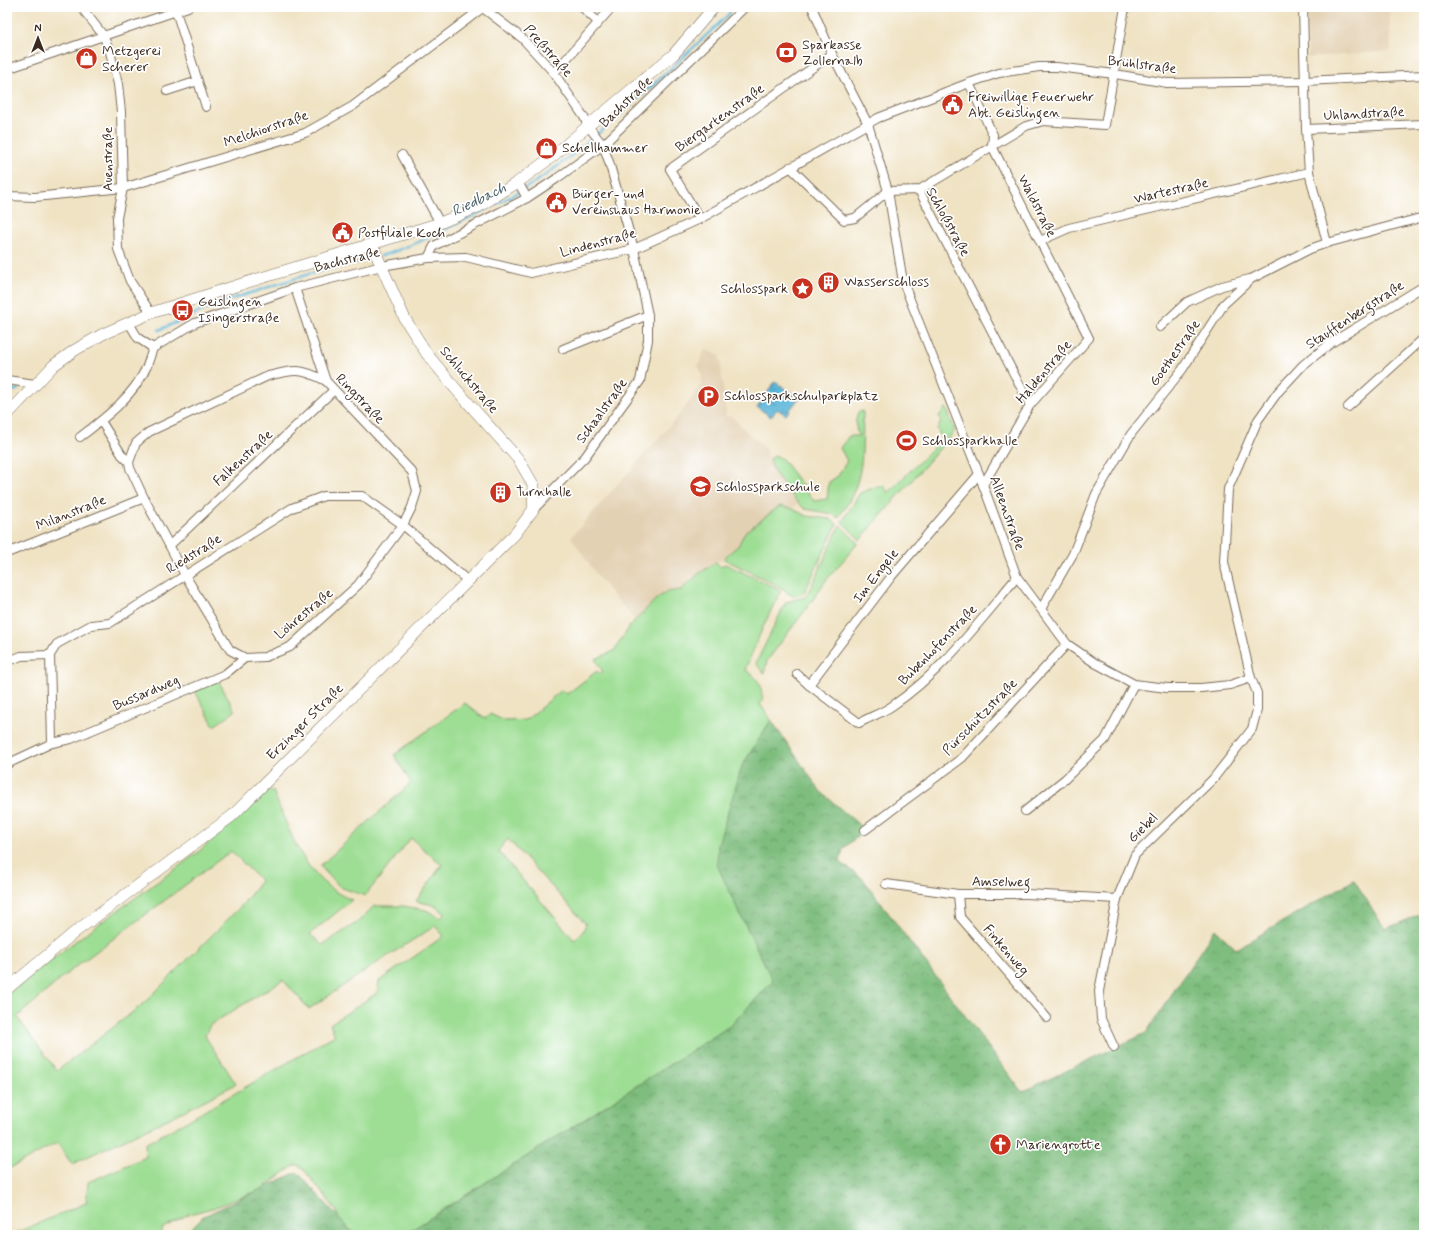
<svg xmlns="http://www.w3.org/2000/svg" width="1431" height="1242" font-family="Mynerve,sans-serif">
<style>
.built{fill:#e3d1b4}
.green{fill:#9ede94;stroke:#6c8459;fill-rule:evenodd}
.forest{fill:url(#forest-crowns);stroke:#5c744e}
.water{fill:url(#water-ripples);stroke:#4b707c}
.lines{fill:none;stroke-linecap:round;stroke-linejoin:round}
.stream{stroke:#5bb6d9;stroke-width:2.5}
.street-casing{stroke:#7a6b58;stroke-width:10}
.secondary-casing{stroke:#7a6b58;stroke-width:12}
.street{stroke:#fff;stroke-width:8}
.secondary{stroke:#fff;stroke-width:11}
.labels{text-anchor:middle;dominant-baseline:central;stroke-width:3.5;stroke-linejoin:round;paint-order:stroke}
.poi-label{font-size:14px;fill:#3b2a1e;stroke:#fff;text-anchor:start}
.street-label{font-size:14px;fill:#3b2a1e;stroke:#fff}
.water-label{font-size:15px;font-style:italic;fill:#486269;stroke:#fff}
</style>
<defs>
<pattern id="forest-crowns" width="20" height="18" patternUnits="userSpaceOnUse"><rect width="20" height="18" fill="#7ebd7e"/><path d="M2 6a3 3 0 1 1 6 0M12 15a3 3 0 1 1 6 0" fill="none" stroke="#689a67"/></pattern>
<pattern id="water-ripples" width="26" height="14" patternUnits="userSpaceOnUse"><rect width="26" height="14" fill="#5bb6d9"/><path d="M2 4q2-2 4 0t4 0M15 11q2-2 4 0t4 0" fill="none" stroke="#4c94af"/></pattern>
</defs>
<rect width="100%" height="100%" fill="#fff"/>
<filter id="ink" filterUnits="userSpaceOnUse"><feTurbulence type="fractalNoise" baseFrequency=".025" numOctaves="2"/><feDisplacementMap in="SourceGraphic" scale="8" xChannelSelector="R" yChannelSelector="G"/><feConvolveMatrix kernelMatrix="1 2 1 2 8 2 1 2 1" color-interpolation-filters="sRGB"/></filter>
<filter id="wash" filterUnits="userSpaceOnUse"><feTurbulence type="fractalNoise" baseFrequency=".012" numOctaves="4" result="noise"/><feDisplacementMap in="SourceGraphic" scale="16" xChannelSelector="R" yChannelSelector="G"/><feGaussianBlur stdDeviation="0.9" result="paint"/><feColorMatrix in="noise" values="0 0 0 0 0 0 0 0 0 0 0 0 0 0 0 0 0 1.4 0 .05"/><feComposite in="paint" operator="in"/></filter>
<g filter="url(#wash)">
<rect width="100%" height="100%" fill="#f0e3c4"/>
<g class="built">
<polygon points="1307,7 1389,7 1391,51 1308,58"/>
<polygon points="705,349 720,355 726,417 731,416 764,448 770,459 774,472 798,503 793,509 780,507 762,519 745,532 738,546 729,554 724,559 716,562 700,573 681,590 667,592 656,599 635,621 598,577 571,537 681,413 700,386 702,380 701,372 698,366"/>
</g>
<g class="green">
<polygon points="946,407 955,431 860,540 842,522 860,493 878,486 884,486 888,493 942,439 937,429 941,422 939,416"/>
<path d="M 863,411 C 862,440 865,473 850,499 C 847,506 842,512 838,518 L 833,514 L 805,509 L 798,503 L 774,472 L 770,459 L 775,455 L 782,459 L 814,501 L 827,499 L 829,482 L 838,476 L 847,461 L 840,448 L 849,436 L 859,436 C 855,428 855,422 858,412 Z"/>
<path d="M 780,506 L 793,509 L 807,516 L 830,519 L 837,524 L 805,591 C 798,598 790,597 784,589 L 724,559 L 728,554 L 738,546 L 745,532 Z"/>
<polygon points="840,525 858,543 824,583 812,601 767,661 764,674 756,663 786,602 805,597 809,592"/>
<path d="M 716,562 L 721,567 L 725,564 L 781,590 L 763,627 L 745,670 C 752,673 758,679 761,687 C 762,692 761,695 764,700 L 760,704 L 771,720 L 742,766 L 737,908 L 774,981 L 730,1026 L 404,1235 L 355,1235 L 339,1218 L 336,1210 L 301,1166 L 295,1165 L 260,1190 L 213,1208 L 189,1214 L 163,1228 L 160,1235 L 11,1235 L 86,1203 L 88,1182 L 146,1157 L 145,1144 L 182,1124 L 335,1035 L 330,1024 L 377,993 L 379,981 L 444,936 L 435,926 L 383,959 L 309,1009 L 283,980 L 210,1025 L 205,1036 L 236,1084 L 174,1116 L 72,1164 L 57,1143 L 7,1170 L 7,994 L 77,940 L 196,854 L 230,824 L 266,790 L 273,791 C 291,834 305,882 352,900 L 310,934 L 322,945 L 358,922 L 374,906 L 403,906 L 426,910 L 441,918 L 445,913 L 433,905 L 416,901 L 442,865 L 411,838 L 365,896 L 340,887 L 320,866 L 411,783 L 394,755 L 465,703 L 485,719 L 490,714 L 505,721 L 526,720 L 562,690 L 567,694 L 597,671 L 599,674 L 603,672 L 595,659 L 614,651 L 630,626 L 656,599 L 667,592 L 681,590 L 700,573 ZM 508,839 L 586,924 L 582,933 L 574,940 L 498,851 ZM 231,851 L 261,881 L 243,904 L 143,1004 L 57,1071 L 17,1017 L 70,971 Z"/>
<polygon points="218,680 235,711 214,726 195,691"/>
</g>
<g class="forest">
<polygon points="771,720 820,791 865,830 843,849 840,862 863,879 1022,1092 1146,1033 1215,929 1236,949 1354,880 1385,929 1424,913 1424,1235 404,1235 730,1026 773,981 737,908 717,865 718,844 742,766"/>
<polygon points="297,1172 355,1235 185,1235 202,1217"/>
</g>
<polygon class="water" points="775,382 799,398 786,415 777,409 771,417 757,407"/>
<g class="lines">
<g class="stream">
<path d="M 381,256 C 413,246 443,231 473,216 C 498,203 524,191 547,174 C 611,127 668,71 727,16 L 734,7"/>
<polyline points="159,330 220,303 309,274 374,258"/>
<polyline points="7,393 18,389"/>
</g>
</g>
</g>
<g filter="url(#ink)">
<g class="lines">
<defs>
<g id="street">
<polyline points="81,7 103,35 110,52 118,84 121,112 123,188 117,218 118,249 130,281 151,313"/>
<polyline points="478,7 481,9 483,8 522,38 554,73 584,117 588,126 603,145 609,162 634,249 648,315 648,340 640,381 585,457 533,510"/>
<polyline points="582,7 598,22"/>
<polyline points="812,7 832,54 868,124 888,191 903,282 979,474 1017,577 1067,644 1095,663 1134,684 1167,688 1201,688 1230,685 1251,678"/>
<polyline points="1303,7 1306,129 1309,172 1327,243"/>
<polyline points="176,11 206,107"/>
<polyline points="7,69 188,7"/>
<polyline points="554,73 612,7"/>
<polyline points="969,83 993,135 992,146 1089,338 1030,405 983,485"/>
<polyline points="167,91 198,81"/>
<polyline points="1306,129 1424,124"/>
<polyline points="402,155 440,223"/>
<polyline points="790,167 844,220 855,218 888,191"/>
<polyline points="518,182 527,198"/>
<polyline points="919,190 1030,405"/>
<polyline points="888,191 919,190 1026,126 1043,121 1105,125 1125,7"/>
<polyline points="7,196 35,197 123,188 305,133 353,106 481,9"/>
<polyline points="700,219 670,169 832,54"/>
<polyline points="1040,241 1069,228 1309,172"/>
<polyline points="428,258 434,246 527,198 556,179 603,145 745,7"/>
<polyline points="295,288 326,381"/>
<polyline points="129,323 138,338 153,348 195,323 295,288 382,266 428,258 466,257 531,273 634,249 700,219 878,118 969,83 999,73 1039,67 1057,67 1115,74 1167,83 1305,81 1424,75"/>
<polyline points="1160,327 1187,302 1222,286 1250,279"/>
<polyline points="563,349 648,315"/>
<polyline points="7,380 35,384"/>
<polyline points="1348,407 1424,338"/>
<path d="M 101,421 L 122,455 L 129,462 L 130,468 L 144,498 L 185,575 L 230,650 L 245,658 L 265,657 L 290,647 L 358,585 L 403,525 L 412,507 L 417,491 L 412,472 L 326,381 C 301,368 295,369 268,376 L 149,432 L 136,443 L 129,462"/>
<path d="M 80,437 C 105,418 134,396 147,366 C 149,360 151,354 153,348"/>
<polyline points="170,545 334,390"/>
<polyline points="7,553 144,498"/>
<polyline points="1041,609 1073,554 1096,494 1131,434 1182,370 1224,304 1251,279 1310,249 1327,243 1424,217"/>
<polyline points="7,662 21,656 50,655"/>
<polyline points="797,674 809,685 891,577 979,474"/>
<path d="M 809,685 L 859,723 C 870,717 882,713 892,706 C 941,673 979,622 1017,577"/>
<polyline points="52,743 71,739 225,674 245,658"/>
<polyline points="7,764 52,743 50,655 57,644 91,625 110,623 292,508 324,496 362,496 403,525 468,581"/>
<polyline points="1025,811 1065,779 1105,740 1134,684"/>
<polyline points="865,830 962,758 1016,699 1067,644"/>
<polyline points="886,884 958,894 1027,894 1117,899"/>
<polyline points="958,894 960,917 1047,1018"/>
<polyline points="1114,1047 1101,1019 1099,991 1117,899 1135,855 1213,779 1252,729 1257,710 1257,693 1251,678 1224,562 1228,489 1258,420 1278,392 1303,365 1331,343 1424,286"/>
</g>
<g id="secondary">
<polyline points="7,415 54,365 75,350 103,334 151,313 245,283 440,223 478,207 518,182 553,156 588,126 674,54 714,7"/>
<polyline points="7,989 75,932 232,816 515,534 533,510 534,486 519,460 455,388 427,354 405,319 372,245"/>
</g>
</defs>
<use href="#street" class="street-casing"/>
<use href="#secondary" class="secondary-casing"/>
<use href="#street" class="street"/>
<use href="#secondary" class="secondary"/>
</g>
</g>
<defs>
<symbol id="bank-disc" viewBox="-11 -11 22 22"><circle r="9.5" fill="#c8321e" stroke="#fff"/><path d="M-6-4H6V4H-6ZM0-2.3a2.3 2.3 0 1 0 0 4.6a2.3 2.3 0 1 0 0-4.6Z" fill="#fff"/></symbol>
<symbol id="shop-disc" viewBox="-11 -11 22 22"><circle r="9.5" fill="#c8321e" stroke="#fff"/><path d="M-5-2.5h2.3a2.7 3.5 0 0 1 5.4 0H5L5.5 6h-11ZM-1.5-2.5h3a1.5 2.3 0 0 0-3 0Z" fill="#fff"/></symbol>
<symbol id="civic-disc" viewBox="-11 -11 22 22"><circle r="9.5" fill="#c8321e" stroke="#fff"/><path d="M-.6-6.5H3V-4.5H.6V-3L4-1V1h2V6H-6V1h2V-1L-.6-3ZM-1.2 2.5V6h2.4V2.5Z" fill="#fff"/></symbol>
<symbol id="building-disc" viewBox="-11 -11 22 22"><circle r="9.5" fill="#c8321e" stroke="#fff"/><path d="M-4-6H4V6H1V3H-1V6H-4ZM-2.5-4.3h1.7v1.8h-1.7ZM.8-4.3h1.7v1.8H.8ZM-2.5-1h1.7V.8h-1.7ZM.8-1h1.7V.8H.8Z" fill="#fff"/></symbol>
<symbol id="sight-disc" viewBox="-11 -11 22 22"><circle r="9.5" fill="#c8321e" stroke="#fff"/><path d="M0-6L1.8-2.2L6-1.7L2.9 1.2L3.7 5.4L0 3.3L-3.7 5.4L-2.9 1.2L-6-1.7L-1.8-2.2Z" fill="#fff"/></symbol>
<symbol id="bus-disc" viewBox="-11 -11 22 22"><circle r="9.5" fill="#c8321e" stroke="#fff"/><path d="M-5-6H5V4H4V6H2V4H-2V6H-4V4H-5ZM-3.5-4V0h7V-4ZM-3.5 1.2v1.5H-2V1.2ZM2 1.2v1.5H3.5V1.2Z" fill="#fff"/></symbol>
<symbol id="parking-disc" viewBox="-11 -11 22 22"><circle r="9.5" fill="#c8321e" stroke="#fff"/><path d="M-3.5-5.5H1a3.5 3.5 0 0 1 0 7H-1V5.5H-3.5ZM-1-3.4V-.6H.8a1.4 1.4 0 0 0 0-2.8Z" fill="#fff"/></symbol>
<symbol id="stadium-disc" viewBox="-11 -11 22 22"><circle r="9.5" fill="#c8321e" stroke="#fff"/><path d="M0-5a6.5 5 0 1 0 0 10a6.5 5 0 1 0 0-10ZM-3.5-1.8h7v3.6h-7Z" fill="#fff"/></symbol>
<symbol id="school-disc" viewBox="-11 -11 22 22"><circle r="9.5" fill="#c8321e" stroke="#fff"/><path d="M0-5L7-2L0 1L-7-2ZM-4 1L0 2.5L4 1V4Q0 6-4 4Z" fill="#fff"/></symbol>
<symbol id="church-disc" viewBox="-11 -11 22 22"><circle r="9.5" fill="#c8321e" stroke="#fff"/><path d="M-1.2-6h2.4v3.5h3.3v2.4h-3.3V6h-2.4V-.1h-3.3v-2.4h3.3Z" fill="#fff"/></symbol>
</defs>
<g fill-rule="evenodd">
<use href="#bank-disc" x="774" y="40" width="25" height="25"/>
<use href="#shop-disc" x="74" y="46" width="25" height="25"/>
<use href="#civic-disc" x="940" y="92" width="25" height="25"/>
<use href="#shop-disc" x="534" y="136" width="25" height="25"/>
<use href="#civic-disc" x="544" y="190" width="25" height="25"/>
<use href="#civic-disc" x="330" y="220" width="25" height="25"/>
<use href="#building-disc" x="816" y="270" width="25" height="25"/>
<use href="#sight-disc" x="790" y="276" width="25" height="25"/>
<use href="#bus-disc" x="170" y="298" width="25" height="25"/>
<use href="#parking-disc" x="696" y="384" width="25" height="25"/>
<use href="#stadium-disc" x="894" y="428" width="25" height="25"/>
<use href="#school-disc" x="688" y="474" width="25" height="25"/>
<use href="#building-disc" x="488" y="480" width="25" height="25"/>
<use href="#church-disc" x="988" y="1132" width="25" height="25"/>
</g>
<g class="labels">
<g class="poi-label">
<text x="802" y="45">Sparkasse<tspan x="802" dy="16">Zollernalb</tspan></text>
<text x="102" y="51">Metzgerei<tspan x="102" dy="16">Scherer</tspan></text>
<text x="968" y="97">Freiwillige Feuerwehr<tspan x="968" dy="16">Abt. Geislingen</tspan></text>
<text x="562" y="148">Schellhammer</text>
<text x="572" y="194">Bürger- und<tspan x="572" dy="16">Vereinshaus Harmonie</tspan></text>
<text x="358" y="233">Postfiliale Koch</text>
<text x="844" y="282">Wasserschloss</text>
<text x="788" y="289" text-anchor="end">Schlosspark</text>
<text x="198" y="302">Geislingen<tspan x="198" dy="16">Isingerstraße</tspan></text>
<text x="724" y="396">Schlossparkschulparkplatz</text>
<text x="922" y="441">Schlossparkhalle</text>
<text x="716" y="487">Schlossparkschule</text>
<text x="516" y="492">Turnhalle</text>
<text x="1016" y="1145">Mariengrotte</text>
</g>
<g class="street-label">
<text transform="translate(548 51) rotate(48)">Preßstraße</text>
<text transform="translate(1142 65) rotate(7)">Brühlstraße</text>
<text transform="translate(626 102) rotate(-44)">Bachstraße</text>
<text transform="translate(1364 114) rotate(-3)">Uhlandstraße</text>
<text transform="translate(720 118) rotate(-36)">Biergartenstraße</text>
<text transform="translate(266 129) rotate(-19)">Melchiorstraße</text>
<text transform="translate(108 159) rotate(-90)">Auenstraße</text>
<text transform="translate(1171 191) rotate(-13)">Wartestraße</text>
<text transform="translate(1037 206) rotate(63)">Waldstraße</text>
<text transform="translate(948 222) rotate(61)">Schloßstraße</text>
<text transform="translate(598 243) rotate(-15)">Lindenstraße</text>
<text transform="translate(347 260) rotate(-14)">Bachstraße</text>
<text transform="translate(1355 315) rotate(-33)">Stauffenbergstraße</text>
<text transform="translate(1175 353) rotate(-55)">Goethestraße</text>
<text transform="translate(1044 372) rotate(-50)">Haldenstraße</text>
<text transform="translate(469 380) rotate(50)">Schluckstraße</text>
<text transform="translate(360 399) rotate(46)">Ringstraße</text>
<text transform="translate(602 411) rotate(-54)">Schaalstraße</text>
<text transform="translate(243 458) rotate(-43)">Falkenstraße</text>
<text transform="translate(71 513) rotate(-22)">Milanstraße</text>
<text transform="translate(1007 513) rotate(70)">Alleenstraße</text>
<text transform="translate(194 554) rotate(-32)">Riedstraße</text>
<text transform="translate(876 576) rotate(-52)">Im Engele</text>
<text transform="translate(304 614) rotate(-40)">Löhrestraße</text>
<text transform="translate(938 645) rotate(-46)">Bubenhofenstraße</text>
<text transform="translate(146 693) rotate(-23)">Bussardweg</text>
<text transform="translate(980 717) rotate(-46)">Pürschützstraße</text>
<text transform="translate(305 722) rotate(-45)">Erzinger Straße</text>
<text transform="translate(1143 828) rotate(-44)">Giebel</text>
<text transform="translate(1001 882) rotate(1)">Amselweg</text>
<text transform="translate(1006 950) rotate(49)">Finkenweg</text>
</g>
<g class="water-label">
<text transform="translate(479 200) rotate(-26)">Riedbach</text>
</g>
</g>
<rect width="1431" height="1242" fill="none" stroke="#fff" stroke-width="24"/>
<g transform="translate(38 38)" stroke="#ffffff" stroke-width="3" paint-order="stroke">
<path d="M0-3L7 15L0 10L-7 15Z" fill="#3b2a1e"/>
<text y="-6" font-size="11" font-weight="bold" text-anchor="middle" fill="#3b2a1e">N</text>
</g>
</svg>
